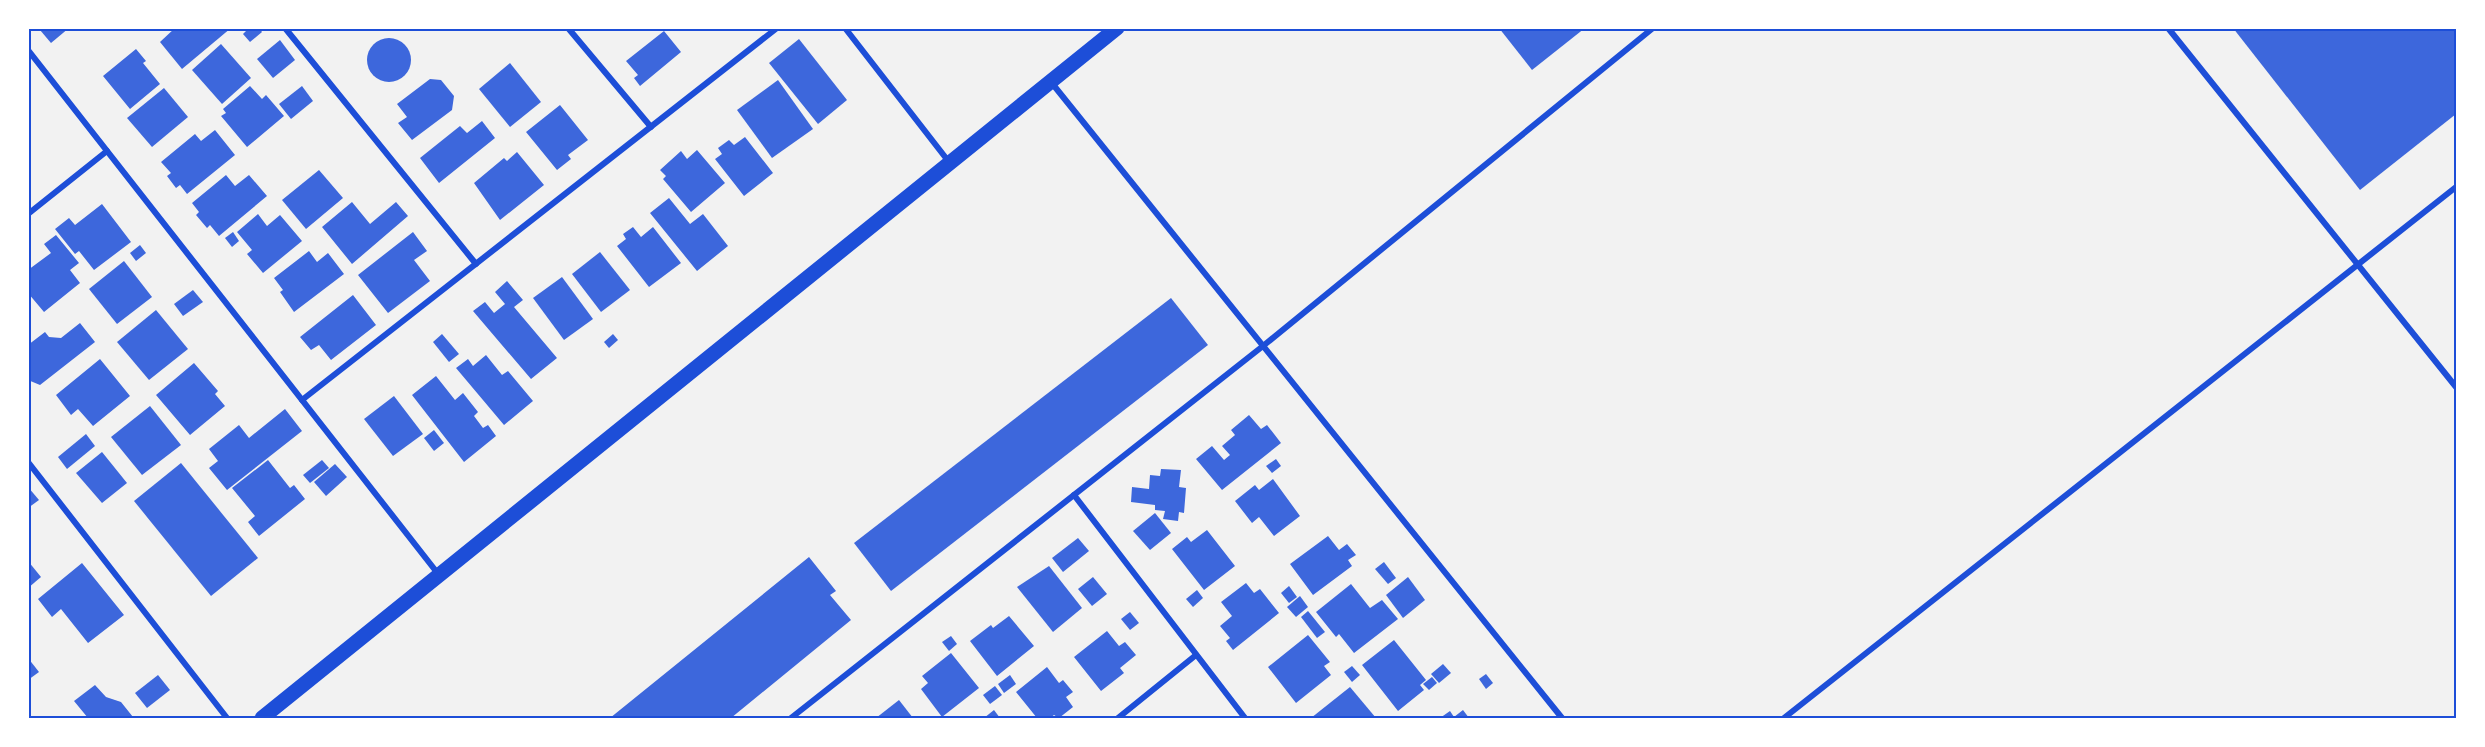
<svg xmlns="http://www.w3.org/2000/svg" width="2485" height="747" font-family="'Asap Condensed',sans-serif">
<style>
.building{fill:#3d67dc}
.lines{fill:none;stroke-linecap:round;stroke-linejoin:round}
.minor{stroke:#1d4ed8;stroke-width:6}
.primary{stroke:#1d4ed8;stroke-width:15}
.neatline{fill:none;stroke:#1d4ed8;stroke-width:2}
</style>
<rect width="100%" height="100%" fill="#f2f2f2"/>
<g class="building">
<polygon points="42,28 69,28 51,43 40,30"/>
<polygon points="175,28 231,28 182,69 160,42"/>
<polygon points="249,28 259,28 262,32 250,42 243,34"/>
<polygon points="1499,28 1585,28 1532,70"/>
<polygon points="2233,28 2456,28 2456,114 2360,190"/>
<polygon points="664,31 681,52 640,86 634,78 638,75 626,61"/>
<circle cx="389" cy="60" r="22"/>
<polygon points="799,39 847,100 818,124 769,63"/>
<polygon points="280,40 295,60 273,78 257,59"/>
<polygon points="221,44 251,78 222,104 192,70"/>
<polygon points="136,49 146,61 143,63 160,84 130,109 103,76"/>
<polygon points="510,63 541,102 510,127 479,89"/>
<polygon points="430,79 441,80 454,96 452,110 412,140 398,123 407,117 397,104"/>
<polygon points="778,80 813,129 772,158 737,110"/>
<polygon points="250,86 262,99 266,95 284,116 247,147 221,116 226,113 223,109"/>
<polygon points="302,86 313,101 291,119 279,104"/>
<polygon points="164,88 188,117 152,147 127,118"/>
<polygon points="560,105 588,140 568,155 571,159 557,170 526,132"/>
<polygon points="482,121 495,138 439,183 420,158 460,126 467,133"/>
<polygon points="215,130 235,155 187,194 180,185 176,188 167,176 171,173 161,162 195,134 201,141"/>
<polygon points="745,137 773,173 744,196 715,159 722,154 718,148 729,140 734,145"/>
<polygon points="697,150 725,183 691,212 663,179 666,176 660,170 681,151 687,159"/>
<polygon points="517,152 544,185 500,220 474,183 504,158 507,161"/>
<polygon points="319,170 343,198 306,229 282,200"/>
<polygon points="226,175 235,186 249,175 267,196 219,236 210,225 207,228 196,215 199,212 192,203"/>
<polygon points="669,198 690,224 703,214 728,246 697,271 650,213"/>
<polygon points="352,202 370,224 396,202 408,216 352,264 322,227"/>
<polygon points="102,204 131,242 94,270 79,251 75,254 55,229 69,218 75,225"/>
<polygon points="258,214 267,226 280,215 302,241 263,273 247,254 252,250 237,232"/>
<polygon points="633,227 641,237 653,227 681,263 649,287 617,246 626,239 623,234"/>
<polygon points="233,232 239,241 232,247 225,238"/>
<polygon points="413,232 427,251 414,260 430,281 388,313 358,275"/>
<polygon points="56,235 79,263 70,270 80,283 44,312 28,293 28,270 51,253 44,244"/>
<polygon points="140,245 146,253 136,261 130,253"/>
<polygon points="309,251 317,262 328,253 344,274 294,312 280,292 283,290 274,278"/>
<polygon points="600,252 630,290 601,312 572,274"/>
<polygon points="124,261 152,297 117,324 89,289"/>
<polygon points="562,277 593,319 564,340 533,298"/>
<polygon points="507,281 523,300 514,307 557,358 531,379 473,311 485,302 494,313 505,304 495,292"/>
<polygon points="193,290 203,302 183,316 174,304"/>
<polygon points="353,295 376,325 331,360 319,345 311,350 300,337"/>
<polygon points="1171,298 1208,345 891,591 854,543"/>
<polygon points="156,310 188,349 149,380 117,342"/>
<polygon points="80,323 95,342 40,385 28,380 28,345 45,332 49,337 61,338"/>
<polygon points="442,334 459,354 449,362 433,342"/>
<polygon points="613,334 618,340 609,348 604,342"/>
<polygon points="486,355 502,375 508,371 533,401 504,425 456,368 468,359 473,366"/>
<polygon points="100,359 130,396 93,426 78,409 71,415 56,395"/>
<polygon points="194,363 218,391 215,394 225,406 190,435 156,395"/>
<polygon points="436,376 455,400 463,393 478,412 474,416 483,428 488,425 496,436 464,462 412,395"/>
<polygon points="394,396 423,434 393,456 364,419"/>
<polygon points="150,406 181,445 142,475 111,437"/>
<polygon points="285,409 302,431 227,490 209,468 218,461 209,449 239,425 249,438"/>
<polygon points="1249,415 1261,429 1267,425 1281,443 1222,490 1196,459 1212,446 1224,460 1230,455 1222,446 1235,435 1231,430"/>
<polygon points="434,430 444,443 434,451 424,438"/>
<polygon points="86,434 95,446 67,469 58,457"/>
<polygon points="102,452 127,483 102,503 76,473"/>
<polygon points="1276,459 1281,466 1272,473 1266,466"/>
<polygon points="268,460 290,488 294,485 305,499 259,536 248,522 255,516 232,488"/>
<polygon points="322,460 329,468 310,483 303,475"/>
<polygon points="181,463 258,558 211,596 134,501"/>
<polygon points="335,464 347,477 326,496 314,482"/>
<polygon points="1161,469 1181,470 1179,487 1186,488 1184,513 1179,512 1178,521 1163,519 1165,511 1155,510 1155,505 1131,502 1132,487 1149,489 1150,475 1160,476"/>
<polygon points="1273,479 1300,516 1274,536 1259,517 1252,523 1235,501 1255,485 1259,490"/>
<polygon points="28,487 39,500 28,508"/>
<polygon points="1155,513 1171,533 1150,550 1133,531"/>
<polygon points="1207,530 1235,566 1204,590 1172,549 1187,537 1191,542"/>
<polygon points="1328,536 1339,550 1347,544 1356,555 1348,560 1352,566 1313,595 1290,564"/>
<polygon points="1078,538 1089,551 1063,572 1052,558"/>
<polygon points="809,557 836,591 830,595 851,620 731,718 610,718"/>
<polygon points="28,561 41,577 28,588"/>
<polygon points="1384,562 1396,578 1388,584 1375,569"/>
<polygon points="82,563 124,615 88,643 61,609 52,617 38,599"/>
<polygon points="1049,566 1082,608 1053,632 1017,587"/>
<polygon points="1093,577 1107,594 1092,606 1078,589"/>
<polygon points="1408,577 1425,600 1403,618 1386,595"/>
<polygon points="1246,583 1254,593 1260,589 1279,613 1233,650 1226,641 1230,638 1220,626 1232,616 1221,602"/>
<polygon points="1351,584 1370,608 1382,600 1398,619 1354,653 1339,634 1336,637 1316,612"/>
<polygon points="1289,586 1297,597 1289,603 1281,593"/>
<polygon points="1197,590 1203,598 1193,607 1186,599"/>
<polygon points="1300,596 1308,607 1296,617 1287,607"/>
<polygon points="1308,611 1325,632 1317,638 1301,617"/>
<polygon points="1130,612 1139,623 1130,630 1121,619"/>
<polygon points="1009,616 1034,646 997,676 970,641 991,625 993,628"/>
<polygon points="1107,631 1119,646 1125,642 1136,655 1120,668 1124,673 1101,691 1074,657"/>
<polygon points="1308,635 1330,662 1324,666 1331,675 1296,703 1268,667"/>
<polygon points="951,636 957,644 949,651 942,642"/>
<polygon points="1394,640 1426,680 1420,685 1424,690 1398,711 1362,665"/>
<polygon points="951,653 979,688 942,717 921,689 928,683 922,676"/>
<polygon points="28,658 39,672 28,680"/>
<polygon points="1443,664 1451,673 1439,683 1431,674"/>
<polygon points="1352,666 1360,675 1352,682 1344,672"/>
<polygon points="1047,667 1059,683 1063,680 1073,692 1066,697 1073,707 1059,718 1054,715 1050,718 1037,718 1016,692"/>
<polygon points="1486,674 1493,683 1486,689 1479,679"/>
<polygon points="158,675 170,690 147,708 135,693"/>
<polygon points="1010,675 1016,684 1004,693 998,684"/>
<polygon points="1432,677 1437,683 1429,690 1423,684"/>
<polygon points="95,685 106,697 121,702 133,717 88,718 74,701"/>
<polygon points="995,686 1002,695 990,704 983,695"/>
<polygon points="1350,687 1376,718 1311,718"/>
<polygon points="899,700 913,718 876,718"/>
<polygon points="994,710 1000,718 984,718"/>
<polygon points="1463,710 1469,718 1440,718 1450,711 1454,717"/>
</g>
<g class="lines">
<g class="minor">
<polyline points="285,28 476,264"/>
<polyline points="568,28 651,127"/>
<polyline points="845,28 949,162"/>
<polyline points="2168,28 2456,387"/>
<polyline points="28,50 439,575"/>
<polyline points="1051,82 1562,718"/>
<polyline points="28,214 107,151"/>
<polyline points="302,400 777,28"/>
<polyline points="28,462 227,718"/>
<polyline points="1074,495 1245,718"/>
<polyline points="791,718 1263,346 1653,28"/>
<polyline points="1118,718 1196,655"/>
<polyline points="1784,718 2456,187"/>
</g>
<polyline class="primary" points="262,718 1117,28"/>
</g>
<rect width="2485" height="747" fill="none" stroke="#ffffff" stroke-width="60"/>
<rect x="30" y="30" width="2425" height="687" class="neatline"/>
</svg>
